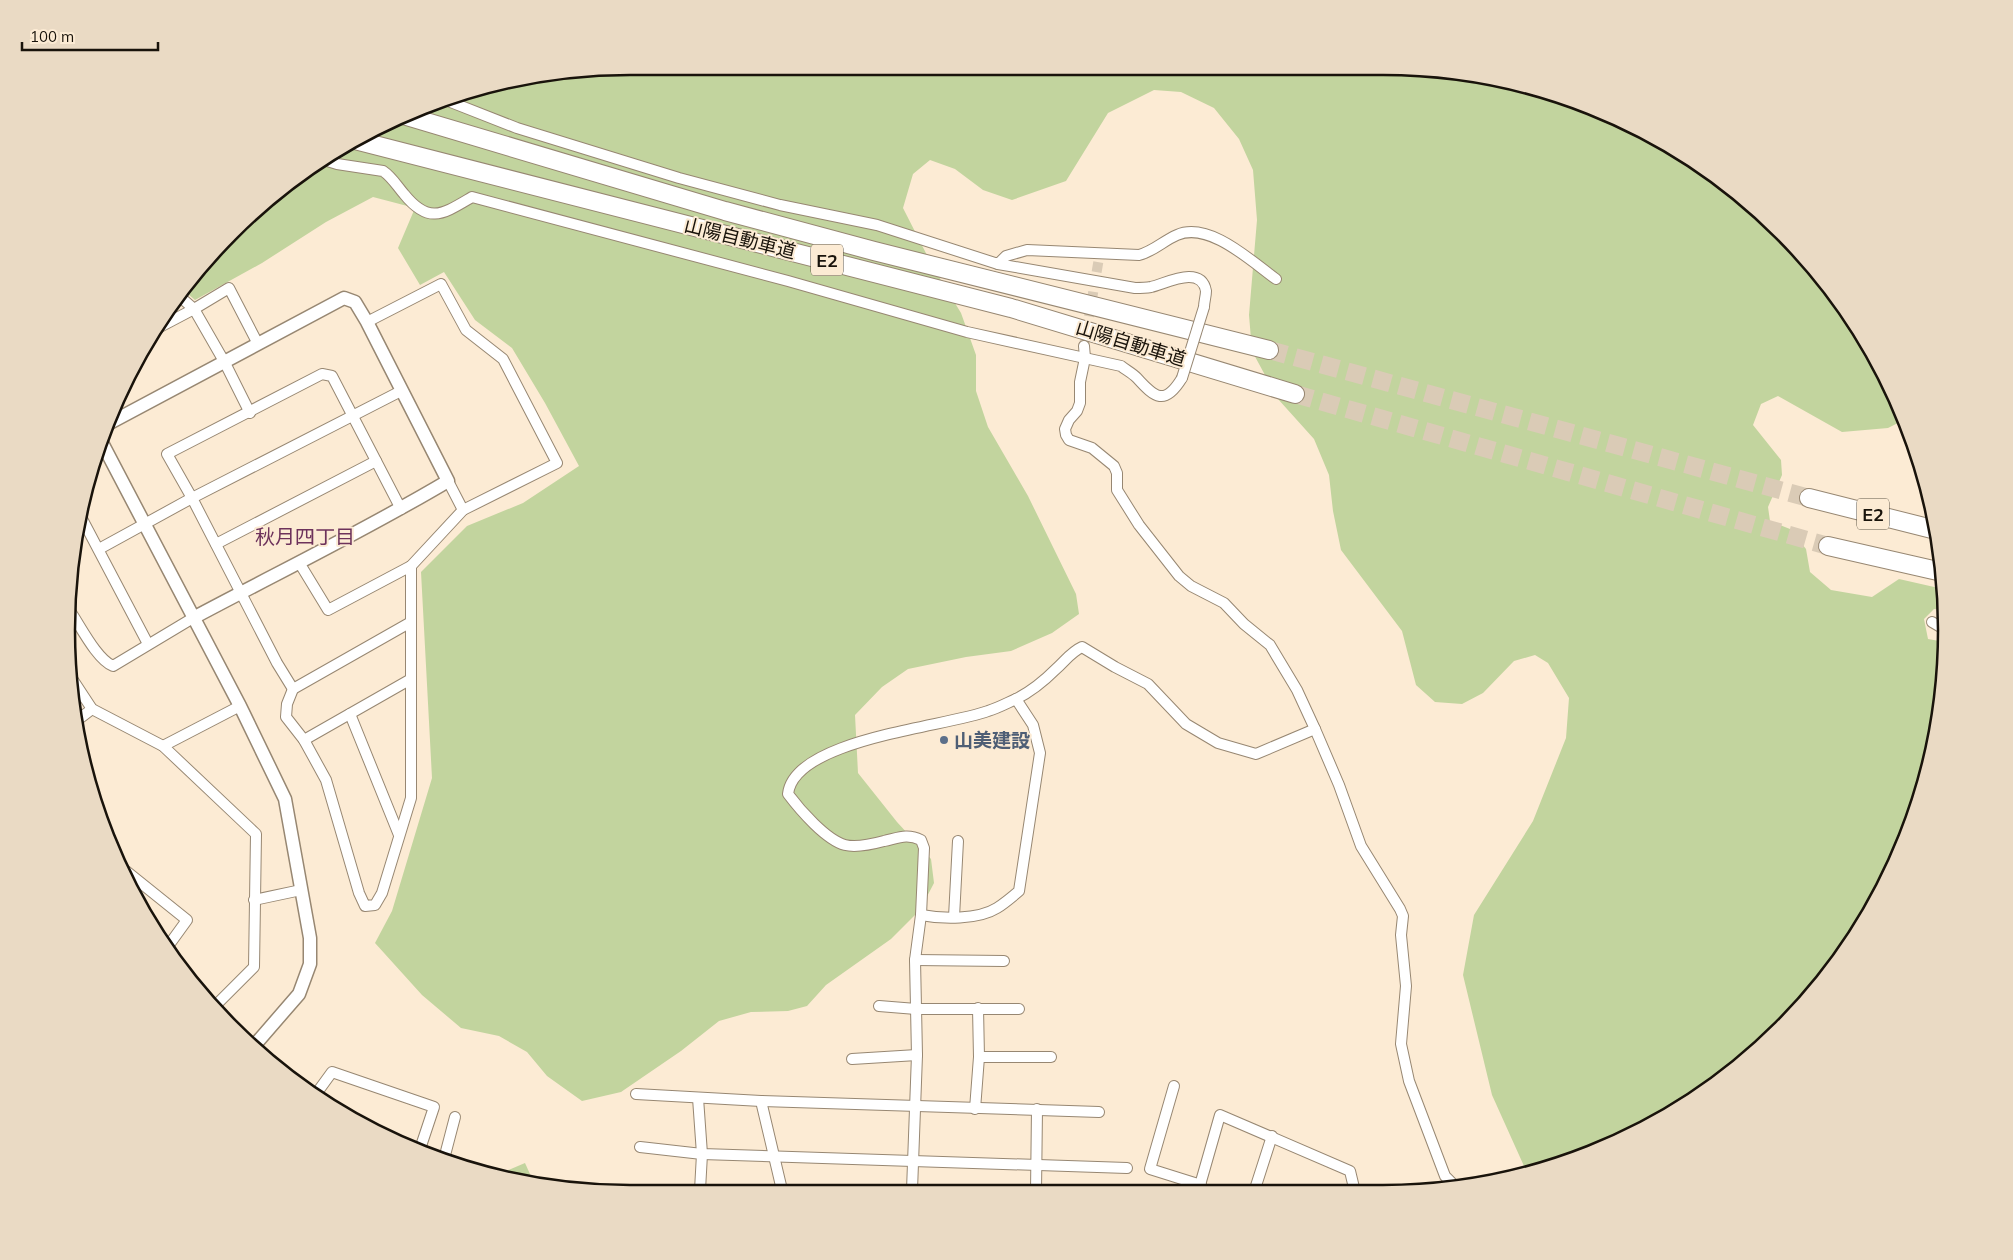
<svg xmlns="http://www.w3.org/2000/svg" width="2013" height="1260" font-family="Mulish,'Noto Sans JP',sans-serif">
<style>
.green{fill:#c2d49e}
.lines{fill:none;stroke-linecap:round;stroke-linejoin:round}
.minor-tunnel{stroke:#dacbb6;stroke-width:10;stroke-dasharray:10 5;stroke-linecap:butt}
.motorway-tunnel{stroke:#dacbb6;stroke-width:18;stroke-dasharray:18 9;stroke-linecap:butt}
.minor-casing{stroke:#978772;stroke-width:12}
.tertiary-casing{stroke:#978772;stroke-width:15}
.motorway-casing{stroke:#978772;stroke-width:20}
.minor{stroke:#fff;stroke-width:10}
.tertiary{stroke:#fff;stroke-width:12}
.motorway{stroke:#fff;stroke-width:18}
.minor-bridge-casing{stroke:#978772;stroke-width:12;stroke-linecap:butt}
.minor-bridge{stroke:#fff;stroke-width:10}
.service-dot{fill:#5c6f8a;stroke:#fcebd4;stroke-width:2}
.labels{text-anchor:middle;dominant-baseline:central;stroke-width:4;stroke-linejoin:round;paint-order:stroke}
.shield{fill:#fcebd4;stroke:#5d5447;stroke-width:1}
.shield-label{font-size:18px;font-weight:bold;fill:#19130b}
.street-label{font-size:19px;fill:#19130b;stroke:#fcebd4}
.service-label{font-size:19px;font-weight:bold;fill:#4e5e75;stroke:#fcebd4;text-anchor:start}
.neighbourhood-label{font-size:20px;fill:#6d325b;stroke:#fcebd4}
.rim{fill:none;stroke:#19130b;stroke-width:2.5}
</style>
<rect width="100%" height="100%" fill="#fcebd4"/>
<g class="green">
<polygon points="556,71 1456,71 1598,109 1726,183 1807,258 1871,348 1904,420 1888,428 1842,432 1778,396 1761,404 1753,425 1781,460 1782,475 1768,507 1770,521 1790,529 1806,549 1810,572 1831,590 1872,597 1899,579 1943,589 1944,610 1934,609 1924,619 1928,639 1945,642 1946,667 1928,776 1889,879 1830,973 1755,1054 1665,1118 1528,1175 1492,1095 1463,975 1474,915 1533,821 1566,738 1569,698 1548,663 1535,655 1514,661 1483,693 1462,704 1435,702 1416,685 1402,631 1341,550 1333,511 1329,475 1314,439 1278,399 1252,351 1249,315 1257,220 1253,170 1239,139 1214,108 1181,92 1154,90 1108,113 1066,181 1012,200 983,190 955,169 930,160 913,174 903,208 933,267 961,313 976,355 976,391 988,427 1028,496 1076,594 1079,614 1052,633 1011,651 966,657 908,669 882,687 855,715 858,773 897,822 931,859 934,883 920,910 891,939 826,985 807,1006 788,1011 751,1012 719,1021 681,1051 621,1092 582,1101 547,1076 527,1052 499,1036 461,1028 422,995 375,943 392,911 432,778 421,572 467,526 523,503 579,466 545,403 512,348 475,320 444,272 420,285 398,248 415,208 373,197 326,222 262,263 195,300 182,289 287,183 380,125 449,96"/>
<polygon points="525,1163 534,1183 499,1174"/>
</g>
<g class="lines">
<polyline class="minor-tunnel" points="1084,346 1099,258"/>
<g class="motorway-tunnel">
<polyline points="1269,350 1809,498"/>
<polyline points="1295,394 1828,546"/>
</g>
<defs>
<g id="minor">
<path d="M 443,99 L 517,128 L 679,178 L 780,205 L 877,225 L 998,264 L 1006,256 L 1027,250 L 1139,255 C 1154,251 1163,241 1177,235 C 1209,221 1251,261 1276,279"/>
<path d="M 324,160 L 337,164 L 383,171 C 392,177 397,186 404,194 C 429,225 443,214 472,197 L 788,281 L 967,332 L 1121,366 C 1126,370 1132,373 1137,378 C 1155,398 1165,406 1182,378"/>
<path d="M 998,264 L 1135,288 C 1140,288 1145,288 1151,287 C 1165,284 1201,264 1206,291 C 1206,296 1204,302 1204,307"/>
<polyline points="178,295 194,309 225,363 250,413"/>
<polyline points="156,329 194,309 229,288 258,344"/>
<polyline points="1084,346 1085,358 1080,382 1080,403 1077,411 1069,420 1065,429 1066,435 1069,440 1092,448 1114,466 1117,473 1117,490 1139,525 1179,576 1191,586 1224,603 1244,624 1270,645 1297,690 1315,729 1339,785 1361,846 1400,909 1403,916 1401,935 1406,986 1401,1044 1409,1081 1445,1176 1456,1187"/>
<polyline points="448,481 463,510"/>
<polyline points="79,513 148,644"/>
<polyline points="216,544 376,461"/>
<polyline points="99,549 192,498 401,391"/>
<polyline points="300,564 328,610 411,566 463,510 557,463 503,359 466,330 441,284 367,322"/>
<path d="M 68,608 C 79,623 96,659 113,666 L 193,618"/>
<polyline points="411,622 293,689 287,704 286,717 304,740 326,780 359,893 365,906 375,905 382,893 411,798 411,566"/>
<polyline points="1932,622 1944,629"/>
<polyline points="69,674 92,709 163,746 256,834 254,967 214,1007"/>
<polyline points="293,689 277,663 192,498 167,454 322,374 332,376 401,509"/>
<polyline points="350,714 399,835"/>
<polyline points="75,722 92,709"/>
<polyline points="304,740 411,679"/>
<polyline points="163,746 240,706"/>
<polyline points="126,871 187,920 166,949"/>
<polyline points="254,900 301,890"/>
<path d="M 921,915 C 942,919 978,920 997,908 C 1005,903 1012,897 1019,891 L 1040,753 L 1033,725 L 1016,699"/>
<polyline points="954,917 958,841"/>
<polyline points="915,960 1004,961"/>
<polyline points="879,1006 916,1009 1019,1009"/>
<polyline points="979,1057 1051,1057"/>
<polyline points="852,1059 917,1055"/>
<polyline points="1174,1086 1150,1169 1201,1185"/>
<polyline points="316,1094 332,1072 434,1107 419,1152"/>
<polyline points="636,1094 761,1101 1099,1112"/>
<polyline points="698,1098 702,1154 700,1190"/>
<polyline points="761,1101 782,1190"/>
<polyline points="975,1109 979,1057 978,1008"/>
<polyline points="640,1147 702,1154 1127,1168"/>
<polyline points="444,1159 455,1117"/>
<path d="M 912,1190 L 917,1055 L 915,960 L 921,915 L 924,848 L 921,840 C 907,833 898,838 884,841 C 873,844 857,848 845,845 C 826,840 800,810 788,794 C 794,739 945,727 988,711 C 998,708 1007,703 1016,699 C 1030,692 1045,680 1056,669 C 1065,661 1071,652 1082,647 L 1115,667 L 1148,684 L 1186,724 L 1218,743 L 1256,754 L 1315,729"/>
<polyline points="1036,1191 1037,1109"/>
<polyline points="1198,1192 1220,1115 1350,1171 1355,1192"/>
<polyline points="1254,1192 1272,1136"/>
</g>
<g id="tertiary">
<path d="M 106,425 L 344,298 L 355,302 L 367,322 L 448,481 C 364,531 279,572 193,618"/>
<polyline points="100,439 240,706 285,799 310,938 310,964 299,994 253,1047"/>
</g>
<g id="motorway">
<polyline points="403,115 725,211 874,251 1269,350"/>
<polyline points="355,140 1011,308 1295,394"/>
<polyline points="1809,498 1936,530"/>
<polyline points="1828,546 1942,572"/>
</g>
</defs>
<use href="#minor" class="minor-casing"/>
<use href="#tertiary" class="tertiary-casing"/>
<use href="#motorway" class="motorway-casing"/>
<use href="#minor" class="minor"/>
<use href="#tertiary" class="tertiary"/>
<use href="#motorway" class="motorway"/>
<defs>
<polyline id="minor-bridge" points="1182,378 1204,307"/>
</defs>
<use href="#minor-bridge" class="minor-bridge-casing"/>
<use href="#minor-bridge" class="minor-bridge"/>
</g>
<circle class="service-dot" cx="944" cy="740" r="5"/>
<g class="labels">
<g class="shield">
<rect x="811" y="244.5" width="32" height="31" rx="4"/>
<rect x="1857" y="498.5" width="32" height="31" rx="4"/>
</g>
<g class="shield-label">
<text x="827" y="260">E2</text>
<text x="1873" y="514">E2</text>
</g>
<g class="street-label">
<text transform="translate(740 238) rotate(14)">山陽自動車道</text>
<text transform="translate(1131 343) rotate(17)">山陽自動車道</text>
</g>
<g class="service-label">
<text x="954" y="740">山美建設</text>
</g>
<g class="neighbourhood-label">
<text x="305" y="536">秋月四丁目</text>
</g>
</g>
<path d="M0 0H2013V1260H0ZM630 75H1383A555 555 0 0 1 1938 630V630A555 555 0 0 1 1383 1185H630A555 555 0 0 1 75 630V630A555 555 0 0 1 630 75Z" fill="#eadac4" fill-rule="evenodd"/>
<path class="rim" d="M630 75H1383A555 555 0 0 1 1938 630V630A555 555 0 0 1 1383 1185H630A555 555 0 0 1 75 630V630A555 555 0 0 1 630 75Z"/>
<path d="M22 42v8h136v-8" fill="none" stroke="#19130b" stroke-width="2.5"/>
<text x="30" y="42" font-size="15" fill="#19130b" stroke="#fcebd4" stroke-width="4" paint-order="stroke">100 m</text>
</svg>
